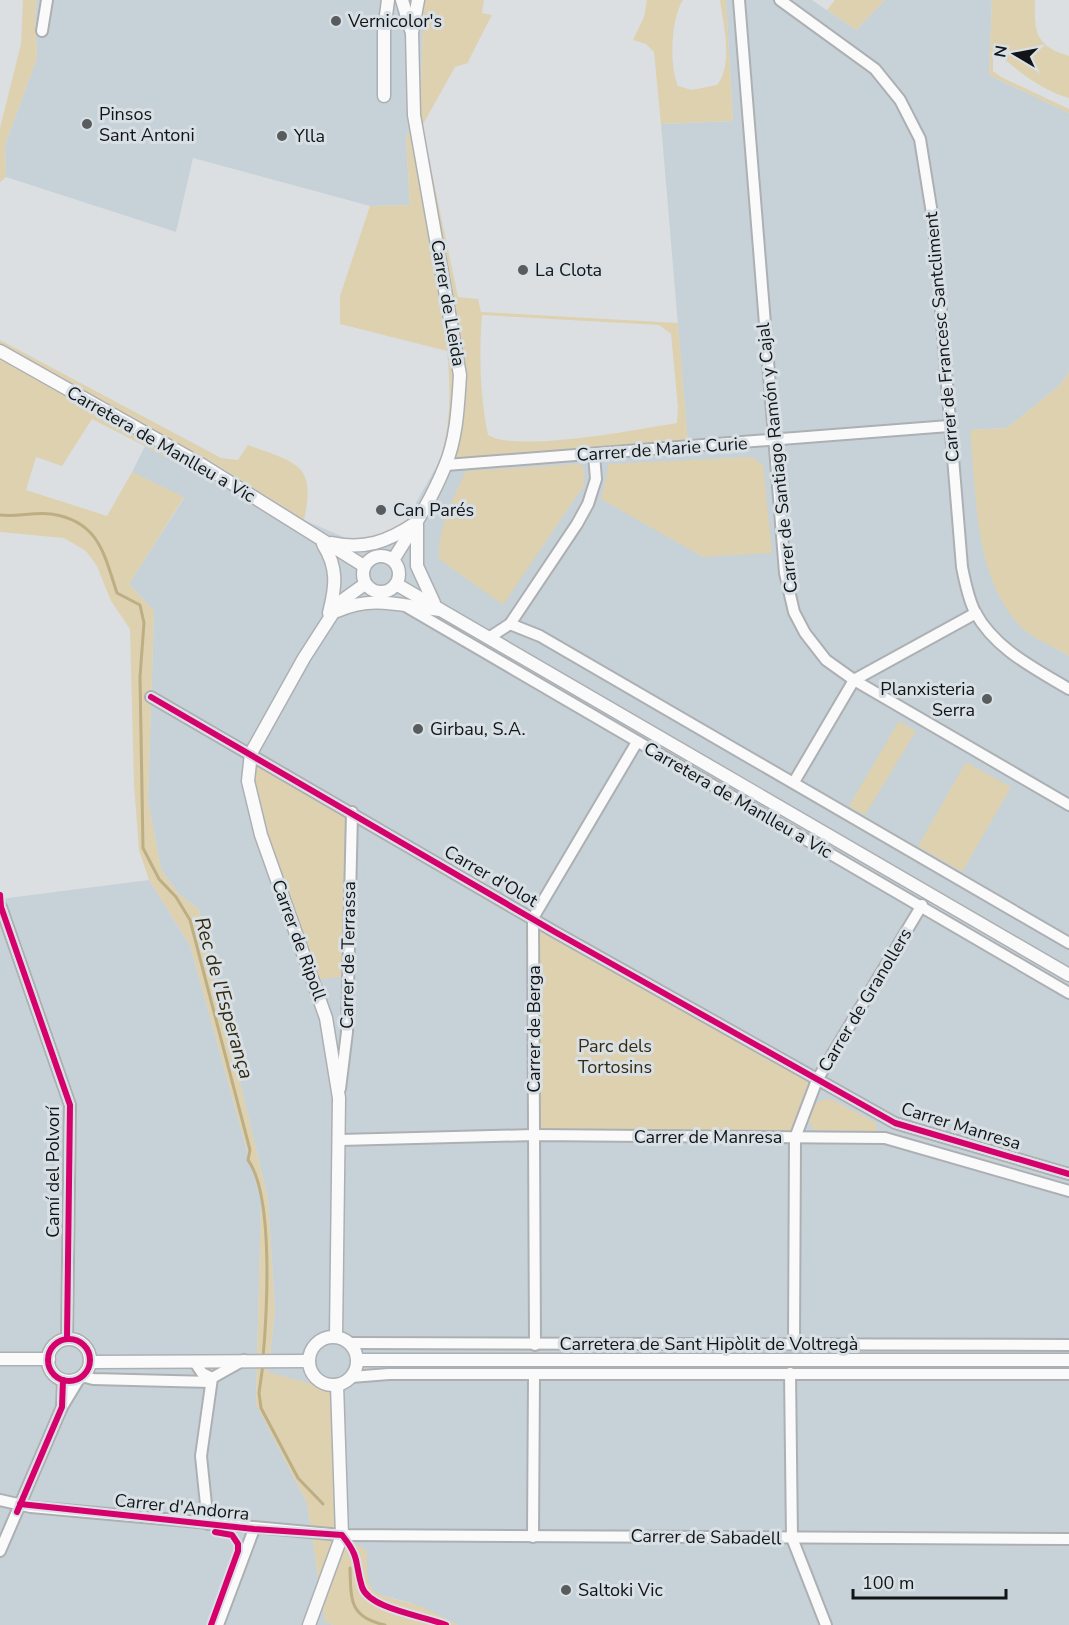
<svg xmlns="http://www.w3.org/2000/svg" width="1069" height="1625" font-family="'Nunito Sans',sans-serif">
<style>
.built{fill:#c7d2d8}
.green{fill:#ddd1b0;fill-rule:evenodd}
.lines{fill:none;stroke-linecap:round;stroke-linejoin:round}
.stream{stroke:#bdae84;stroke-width:3}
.minor-casing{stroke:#adb0b3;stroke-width:14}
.tertiary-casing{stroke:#adb0b3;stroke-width:15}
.minor{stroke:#fafafb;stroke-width:10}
.tertiary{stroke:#fafafb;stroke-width:12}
.cycleway-casing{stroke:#d8e0e5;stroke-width:10}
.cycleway{stroke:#d6006c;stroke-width:6}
.poi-dot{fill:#585c5e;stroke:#d8e0e5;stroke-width:2}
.labels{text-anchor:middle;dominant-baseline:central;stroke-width:6;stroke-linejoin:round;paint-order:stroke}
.poi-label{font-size:18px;fill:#121517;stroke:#d8e0e5;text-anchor:start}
.street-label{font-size:18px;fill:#121517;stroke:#d8e0e5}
.park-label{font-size:18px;fill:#362b0e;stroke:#d8e0e5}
.water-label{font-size:20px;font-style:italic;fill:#32280b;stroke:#d8e0e5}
</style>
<rect width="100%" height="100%" fill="#dbdfe2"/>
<g class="built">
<polygon points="37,0 424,0 420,110 406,137 410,205 370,206 193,158 176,232 6,177 5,145 37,58 35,17"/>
<polygon points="726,0 812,0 856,30 885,0 992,0 989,75 1069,113 1069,372 1060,385 1007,428 971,430 1022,628 1069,656 1069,1625 458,1625 411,1603 375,1594 366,1579 366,1551 342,1535 268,1372 275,1311 268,1199 199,910 178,893 161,869 148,800 154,611 129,584 184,498 132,472 145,446 199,474 207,459 304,520 353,541 374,540 403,526 440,460 688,444 661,124 733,121"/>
<polygon points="149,880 190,945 261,1201 256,1404 307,1503 325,1621 333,1625 0,1625 0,899"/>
</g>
<g class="green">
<polygon points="23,0 37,0 35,17 37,58 5,145 6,177 0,182 0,128 21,44"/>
<path d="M 424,0 L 484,0 L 482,13 L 492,15 C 489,21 469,59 468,63 L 455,67 L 422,126 L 458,297 L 478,299 L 481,312 L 678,323 L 688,444 L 440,460 C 451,424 451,389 447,351 L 340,324 L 340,296 L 370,206 L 410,205 L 406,137 L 420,110 ZM 482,315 L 659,325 L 671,334 L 678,407 L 677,423 C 640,429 517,453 488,435 C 480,396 479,354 482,315 Z"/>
<path d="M 647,0 L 683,0 C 671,19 669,64 678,86 L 692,90 L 717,85 C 734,65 723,24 720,0 L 726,0 L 733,121 L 661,124 L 654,52 L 646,44 L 633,40 L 644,17 Z"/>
<polygon points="835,0 885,0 856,30 827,10"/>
<path d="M 992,0 L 1035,0 C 1034,33 1036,46 1069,56 L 1069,98 C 1041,90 1018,71 996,52 L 993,52 L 993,71 L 1001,77 L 1069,109 L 1069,113 L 989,75 Z"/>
<path d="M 0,340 L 221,458 L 238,460 L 248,445 C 295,463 317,462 304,520 L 208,459 L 199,474 L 92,419 L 62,466 L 36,457 L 26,490 L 107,516 L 132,472 L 184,497 L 129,584 L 154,611 L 148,800 L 161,869 L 178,893 L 199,910 L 268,1199 L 275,1311 L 268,1372 L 333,1390 L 342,1535 L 367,1551 C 366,1595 370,1593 410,1603 C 426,1607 443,1618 458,1625 L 333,1625 L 325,1622 L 307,1503 L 256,1404 L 261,1201 L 190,945 L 149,880 L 139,850 L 134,785 L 130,629 L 111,601 L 97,566 L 86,551 L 64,538 L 0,532 Z"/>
<path d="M 1069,372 L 1069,656 C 1055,647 1033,639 1021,627 C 973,576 977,497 970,430 L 1007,428 L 1060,385 Z"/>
<polygon points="752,457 763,465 772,553 703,557 601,499 609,464"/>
<path d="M 579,464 L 584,468 L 584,485 L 503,605 L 439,559 C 438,526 452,501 466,471 Z"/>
<polygon points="899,721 916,731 865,815 849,806"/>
<polygon points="251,753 352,812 348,976 314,980 248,781"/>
<polygon points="966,762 1011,787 962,872 918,846"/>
<polygon points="533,918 817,1080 795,1138 534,1135"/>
<path d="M 831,1099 L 876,1123 L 877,1131 L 814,1130 L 809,1121 C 810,1108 816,1098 831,1099 Z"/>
</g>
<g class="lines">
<g class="stream">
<path d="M 0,515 C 17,517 34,512 51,514 C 99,521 104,554 117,593 L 140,605 L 144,623 L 140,677 L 143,848 L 159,879 L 176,897 L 190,920 L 250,1150 L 248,1160 C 274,1196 267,1312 263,1358"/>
<polyline points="263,1364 259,1393 261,1408 298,1478 323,1504"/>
<path d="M 350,1568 C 351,1600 349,1617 385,1625"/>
</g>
<defs>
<g id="minor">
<polyline points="739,0 785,573 794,612 805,633 826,660 854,680 1069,805"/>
<path d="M 780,0 L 875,69 L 900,100 L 920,139 L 934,226 L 962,567 C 965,582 968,598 975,612 C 995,649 1034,668 1069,689"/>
<polyline points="42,31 47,0"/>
<polyline points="446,465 949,426"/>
<polyline points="407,607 1069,993"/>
<polyline points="510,624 540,636 1069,943"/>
<polyline points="490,637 510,624 577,524 588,504 596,479 594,455"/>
<polyline points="151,697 555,932 895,1123 1069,1174"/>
<polyline points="794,782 854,680 976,613"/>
<polyline points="1,907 70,1105 67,1339"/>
<polyline points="340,1089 347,1032 352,812"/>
<polyline points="340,1140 534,1135 885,1138 1069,1191"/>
<polyline points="350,1343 1069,1345"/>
<polyline points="794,1344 795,1138 817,1080 922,905"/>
<polyline points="535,1345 533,918 637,742"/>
<polyline points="194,1361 202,1373 212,1378 244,1360"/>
<polyline points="790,1373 792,1538 826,1625"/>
<polyline points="82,1376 93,1379 211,1382"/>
<polyline points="351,1377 389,1374 1069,1374"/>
<polyline points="62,1407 63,1380"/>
<polyline points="0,1500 31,1507 342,1535 1069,1539"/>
<polyline points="208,1524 201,1456 212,1378"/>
<polyline points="533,1537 534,1375"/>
<polyline points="0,1551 62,1407 79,1379"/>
<polyline points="218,1625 254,1529"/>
</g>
<g id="tertiary">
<polyline points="402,0 411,30"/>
<polyline points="384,96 384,31 388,0"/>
<polyline points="0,351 204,466 364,566"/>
<polyline points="417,525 417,566 434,603"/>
<path d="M 332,543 C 364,550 387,542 414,524"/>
<path d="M 323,544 C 338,568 336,586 329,613"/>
<circle cx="381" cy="574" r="18"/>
<path d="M 393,560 C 412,530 432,499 445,466 C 457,438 458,405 460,375 L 414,115 L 412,33 L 418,0"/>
<polyline points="396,584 1069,975"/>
<path d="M 337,611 C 375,595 400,606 440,610"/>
<polyline points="336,1336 339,1098 326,1018 261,835 248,781 251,753 304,658 340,602 365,584"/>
<circle cx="333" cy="1361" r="24"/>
<circle cx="69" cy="1360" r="21"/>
<polyline points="0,1359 49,1359"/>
<polyline points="358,1360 1069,1360"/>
<polyline points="90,1362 309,1361"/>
<polyline points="309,1625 342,1535 337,1385"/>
</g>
</defs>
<use href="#minor" class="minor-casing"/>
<use href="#tertiary" class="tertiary-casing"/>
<use href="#minor" class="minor"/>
<use href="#tertiary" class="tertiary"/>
<defs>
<g id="cycleway">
<polyline points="151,697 555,932 895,1123 1069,1174"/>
<polyline points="0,895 1,907 70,1105 67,1339"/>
<circle cx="69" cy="1360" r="21"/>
<path d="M 20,1504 L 254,1529 L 342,1535 C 361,1559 354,1561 362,1587 C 369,1609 425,1616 446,1625"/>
<polyline points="17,1512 62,1407 63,1380"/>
<polyline points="211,1625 238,1551 238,1544 232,1535 215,1532"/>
</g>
</defs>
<use href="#cycleway" class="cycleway-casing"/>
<use href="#cycleway" class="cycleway"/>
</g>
<g class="poi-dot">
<circle cx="336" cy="21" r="6"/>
<circle cx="87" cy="124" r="6"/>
<circle cx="282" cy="136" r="6"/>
<circle cx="523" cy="270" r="6"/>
<circle cx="381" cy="510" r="6"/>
<circle cx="987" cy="699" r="6"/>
<circle cx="418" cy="729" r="6"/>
<circle cx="566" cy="1590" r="6"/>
</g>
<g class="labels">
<g class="poi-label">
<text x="348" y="21">Vernicolor's</text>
<text x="99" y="114">Pinsos<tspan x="99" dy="21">Sant Antoni</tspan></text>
<text x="294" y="136">Ylla</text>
<text x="535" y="270">La Clota</text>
<text x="393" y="510">Can Parés</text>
<text x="975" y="689" text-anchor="end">Planxisteria<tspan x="975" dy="21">Serra</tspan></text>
<text x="430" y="729">Girbau, S.A.</text>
<text x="578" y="1590">Saltoki Vic</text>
</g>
<g class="street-label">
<text transform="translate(448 303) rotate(80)">Carrer de Lleida</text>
<text transform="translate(942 337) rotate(-95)">Carrer de Francesc Santcliment</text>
<text transform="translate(161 444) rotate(30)">Carretera de Manlleu a Vic</text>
<text transform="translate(662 449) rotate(-4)">Carrer de Marie Curie</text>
<text transform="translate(777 458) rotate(-96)">Carrer de Santiago Ramón y Cajal</text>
<text transform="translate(738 800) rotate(30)">Carretera de Manlleu a Vic</text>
<text transform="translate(491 876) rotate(30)">Carrer d'Olot</text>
<text transform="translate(299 940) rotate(70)">Carrer de Ripoll</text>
<text transform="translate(348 955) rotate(-89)">Carrer de Terrassa</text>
<text transform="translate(865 1000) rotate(-59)">Carrer de Granollers</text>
<text transform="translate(534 1029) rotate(-90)">Carrer de Berga</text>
<text transform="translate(961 1126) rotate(17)">Carrer Manresa</text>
<text x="708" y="1137">Carrer de Manresa</text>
<text transform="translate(53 1172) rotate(-90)">Camí del Polvorí</text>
<text x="709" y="1344">Carretera de Sant Hipòlit de Voltregà</text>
<text transform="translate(182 1507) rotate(6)">Carrer d'Andorra</text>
<text transform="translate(706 1537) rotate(1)">Carrer de Sabadell</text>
</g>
<g class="park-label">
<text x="615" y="1046">Parc dels<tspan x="615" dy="21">Tortosins</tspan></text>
</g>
<g class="water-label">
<text transform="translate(224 998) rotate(74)">Rec de l'Esperança</text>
</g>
</g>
<g transform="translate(1015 54) rotate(280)" stroke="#d8e0e5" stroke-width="4.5" paint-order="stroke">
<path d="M0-4.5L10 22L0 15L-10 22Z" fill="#121517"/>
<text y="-9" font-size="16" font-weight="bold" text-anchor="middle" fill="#121517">N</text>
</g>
<path d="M853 1589v9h153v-9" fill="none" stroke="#121517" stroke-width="3"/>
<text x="862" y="1589" font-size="18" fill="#121517" stroke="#d8e0e5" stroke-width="4.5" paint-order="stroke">100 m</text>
</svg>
